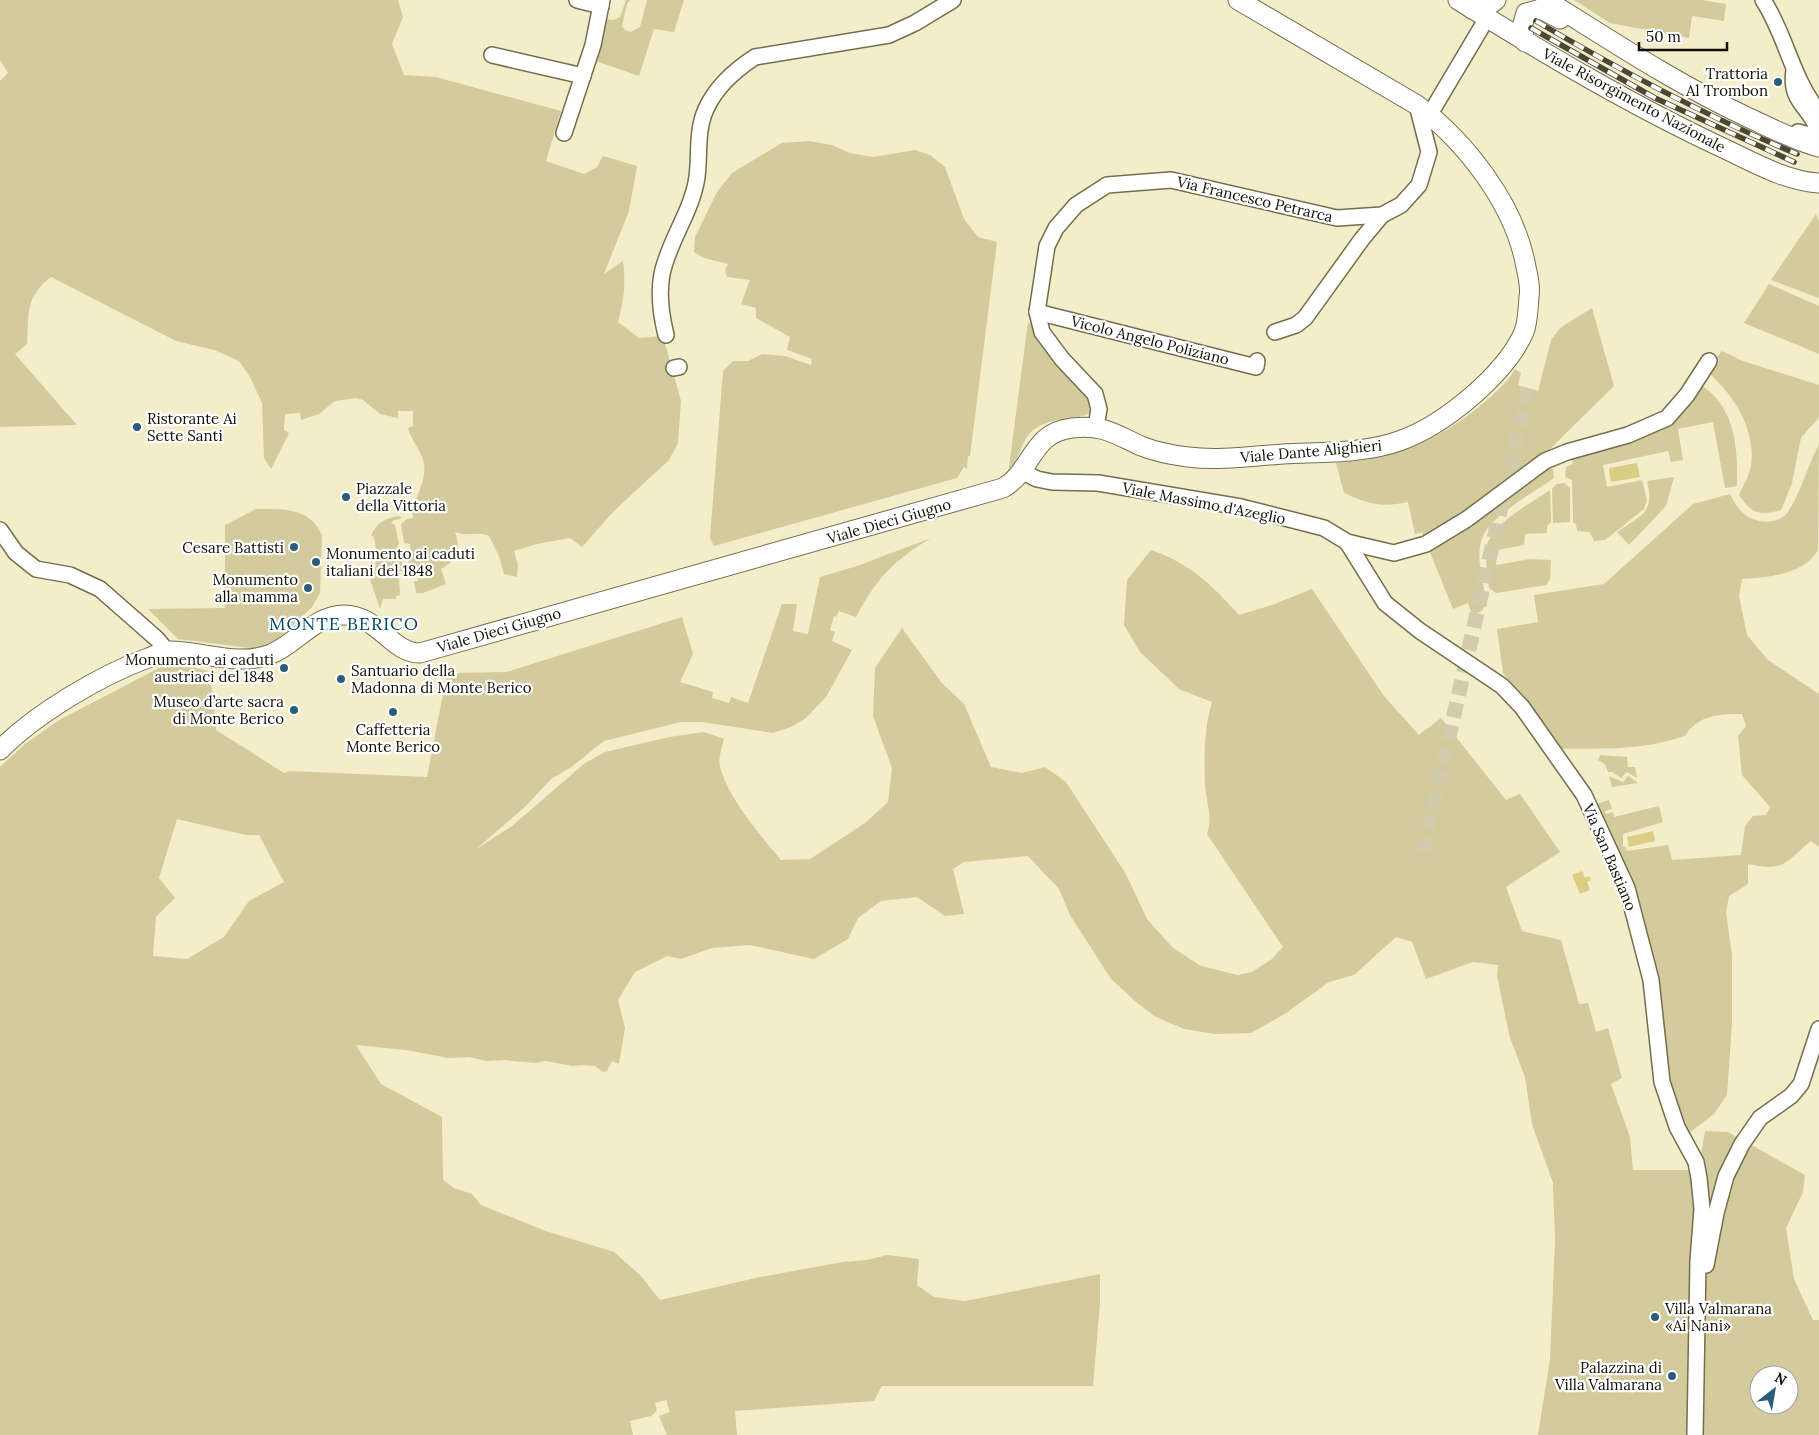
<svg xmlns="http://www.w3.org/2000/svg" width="1819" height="1435" font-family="Lora,serif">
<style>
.green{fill:#d3cb9c;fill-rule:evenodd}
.water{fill:#dbcd83}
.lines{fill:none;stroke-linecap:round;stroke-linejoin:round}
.minor-tunnel{stroke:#d2ccac;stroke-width:15;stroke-dasharray:15 8;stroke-linecap:butt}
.minor-casing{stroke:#746e4e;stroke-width:18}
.major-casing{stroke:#746e4e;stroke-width:21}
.minor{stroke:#fff;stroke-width:15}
.major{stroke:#fff;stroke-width:19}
.rail-casing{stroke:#4a4736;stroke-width:5.5}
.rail{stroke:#fff;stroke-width:4;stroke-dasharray:11;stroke-linecap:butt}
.poi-dot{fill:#295e7a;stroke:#fff;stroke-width:2}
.labels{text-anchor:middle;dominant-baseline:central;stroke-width:4.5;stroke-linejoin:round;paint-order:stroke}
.poi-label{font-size:15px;fill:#110f04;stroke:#fff;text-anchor:end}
.street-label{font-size:15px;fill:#110f04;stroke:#fff}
.quarter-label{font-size:18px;letter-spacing:1px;fill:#004866;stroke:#fff}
</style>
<rect width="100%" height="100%" fill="#f4edca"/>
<g class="green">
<path d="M 0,0 L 398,0 L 403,17 L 392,44 L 404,75 L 436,77 L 561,111 L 546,161 L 584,174 L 597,167 L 603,156 L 637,166 L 629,211 L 604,274 L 623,261 C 626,283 624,301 618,322 L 639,338 L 663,336 L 681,401 L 678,443 L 669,460 L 614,511 L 582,547 L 570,538 L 537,544 L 514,551 L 518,565 L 517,577 L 504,574 L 499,556 L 489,536 C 479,531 467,537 455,532 C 461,548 457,561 441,569 L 446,584 L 423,593 L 416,593 L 414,581 L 418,581 L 417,570 L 409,570 L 408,554 L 411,554 L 410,544 L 404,543 L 401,524 L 407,519 L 413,518 L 412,511 C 417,495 430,473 422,457 C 418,447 411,439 408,428 L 413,426 L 413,411 L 398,411 L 398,418 L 380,414 L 363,400 L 356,398 L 335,401 L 319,414 L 301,420 L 300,413 L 285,414 L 284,430 L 289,433 L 271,469 L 264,458 L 262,403 L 250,377 L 239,361 L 214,350 L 176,341 L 51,277 C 25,297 29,313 27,344 L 15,354 L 77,425 L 0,427 L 0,81 L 8,73 L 0,60 Z"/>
<polygon points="626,0 630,0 627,4 622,26 625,30 631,32 640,27 647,0 684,0 674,32 654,29 639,76 593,60 604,19 614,20 620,17"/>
<polygon points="1574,0 1702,0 1726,4 1724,21 1692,16 1689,38 1610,23"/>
<polygon points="809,141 832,145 850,153 873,157 915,150 930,155 945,167 964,219 978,237 997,242 970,456 968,456 967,469 964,467 957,478 714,546 710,538 723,371 733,361 748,361 762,354 785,356 811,365 812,359 787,350 790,337 756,318 756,308 741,304 750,280 727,277 725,270 728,264 704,258 694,252 695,237 717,192 732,173 782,143"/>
<polygon points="1816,214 1819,221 1819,298 1771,280"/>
<polygon points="1769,284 1819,306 1819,354 1744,323"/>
<path d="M 1592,308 L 1614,386 L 1544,455 L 1481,502 L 1423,539 L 1422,532 L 1415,534 L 1408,502 C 1381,508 1369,504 1344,493 L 1336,463 C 1404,460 1459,430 1506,382 C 1510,378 1512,373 1515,369 L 1521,373 L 1518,385 L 1538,391 L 1551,340 L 1560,328 Z"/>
<path d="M 1028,322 L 1034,327 L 1046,350 L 1089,399 L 1090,412 C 1079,422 1049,415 1031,432 C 1020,443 1019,462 1008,474 Z"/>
<path d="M 1722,351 L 1743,361 L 1819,385 L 1819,417 L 1801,438 L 1792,483 L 1781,510 C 1759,516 1752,514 1739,495 C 1743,486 1749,476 1751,466 C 1756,430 1735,397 1710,374 L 1719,360 L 1716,358 Z"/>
<path d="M 1702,386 C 1736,408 1738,450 1737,486 L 1725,488 L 1713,422 L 1678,429 L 1683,460 L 1671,462 L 1668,451 L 1603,465 L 1607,487 L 1642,480 L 1647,500 L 1644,509 L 1605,540 L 1594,541 L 1590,532 L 1577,531 L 1576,524 L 1573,522 L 1572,480 L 1565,477 L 1566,467 L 1573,464 L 1570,457 L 1676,418 Z"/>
<path d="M 1819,445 L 1818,550 C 1805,574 1767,578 1742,579 L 1739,596 L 1747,635 L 1768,660 L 1819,694 L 1819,847 L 1811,841 C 1784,863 1785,872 1748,864 L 1748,884 L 1729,896 L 1726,912 L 1732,955 L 1732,1023 L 1727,1095 L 1714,1114 L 1685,1136 L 1672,1106 L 1661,1009 L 1593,805 L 1609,800 L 1612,809 L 1605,811 L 1606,814 L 1613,812 L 1614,817 L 1659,806 L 1663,822 L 1623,834 L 1623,847 L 1625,846 L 1627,851 L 1668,845 L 1672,860 L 1741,855 L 1745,826 L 1753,816 L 1766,815 L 1770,807 L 1742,775 L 1738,736 L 1746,726 L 1742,714 C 1719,714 1698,715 1685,736 C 1640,751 1604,748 1558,749 L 1523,696 L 1503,673 L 1497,629 L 1538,622 L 1534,595 L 1604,584 L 1693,504 L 1730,494 C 1737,508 1744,518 1760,521 C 1768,522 1776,522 1783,517 C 1797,506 1808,463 1819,445 Z"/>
<path d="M 1547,467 L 1553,469 L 1554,478 C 1536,491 1491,516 1483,536 C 1478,548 1479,560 1481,573 C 1483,585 1488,600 1482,611 L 1472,615 L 1468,603 L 1453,609 L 1429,550 Z"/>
<path d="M 1674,477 L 1666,506 L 1629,545 L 1617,532 C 1641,515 1655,514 1647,481 Z"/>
<polygon points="1564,483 1570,488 1570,522 1553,523 1552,489 1556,484"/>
<path d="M 1550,490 L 1551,522 L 1547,526 L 1547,533 L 1525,534 L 1524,545 L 1498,550 L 1495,554 L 1496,565 L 1530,559 L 1551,560 L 1550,579 L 1546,585 L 1496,593 L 1489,588 C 1488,575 1485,562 1486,549 C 1490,524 1530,504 1550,490 Z"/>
<path d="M 256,509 C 282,509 310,507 322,535 L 320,593 L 312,607 L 278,639 L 258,649 L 178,639 L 148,609 L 225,608 L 225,525 Z"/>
<path d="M 400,516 L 401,519 L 394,520 L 391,523 L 395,525 L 399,544 L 395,551 L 401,556 L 403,570 L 399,572 L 397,578 L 399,578 L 400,595 L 396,596 L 396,599 L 383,599 L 380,609 L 370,579 L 373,578 C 377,565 377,551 374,537 L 371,535 C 378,522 385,518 400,516 Z"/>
<path d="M 931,538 C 893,561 877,578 856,617 L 839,611 L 836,617 L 834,616 L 830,630 L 835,632 L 832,641 L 852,650 L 826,697 L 806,718 L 791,727 L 773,733 L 702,722 L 681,722 L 604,741 L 570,768 L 551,779 L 526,806 L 475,850 L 512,826 L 585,763 L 605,752 L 669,737 L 704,732 L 724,739 C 722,747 718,758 720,766 C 727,797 761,836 781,860 L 810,859 L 865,823 L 888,802 L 892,768 L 873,716 L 875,668 L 902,628 L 941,682 L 964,704 L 991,767 L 1022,773 L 1045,767 L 1066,782 L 1126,874 L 1147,919 L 1173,948 L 1201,966 L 1238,975 L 1252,972 L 1272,959 L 1283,947 L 1207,834 C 1213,816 1206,802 1205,784 C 1204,756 1204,729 1212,702 L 1179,689 L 1140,652 L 1124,625 L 1127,580 L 1151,550 C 1191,564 1211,584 1239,615 L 1272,605 L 1312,589 L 1384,696 L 1419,735 L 1441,718 L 1506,800 L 1520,794 L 1560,852 L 1506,887 L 1522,931 L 1561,940 L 1579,1004 L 1588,1003 L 1596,1032 L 1608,1028 L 1622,1078 L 1611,1084 L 1630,1137 L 1633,1170 L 1693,1170 L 1697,1196 L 1691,1435 L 1538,1435 L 1550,1359 L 1555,1241 L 1553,1183 L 1532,1124 L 1525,1077 L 1510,1038 L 1497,976 L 1498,965 L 1473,962 L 1426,979 L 1412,942 L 1396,937 L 1354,975 L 1329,982 L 1286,1013 L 1251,1033 L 1215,1034 L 1184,1029 L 1154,1016 L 1135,1001 L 1111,979 L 1070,915 L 1059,889 L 1028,856 L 964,862 L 953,869 L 964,914 L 945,916 L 917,897 L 881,901 L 858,918 L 848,939 L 814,959 L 750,945 L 712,948 L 681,959 L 667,956 L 635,972 L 618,1000 L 625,1028 L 619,1064 L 612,1061 L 607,1071 L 603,1072 L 595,1066 L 583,1065 L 573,1066 L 546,1061 L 535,1063 L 504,1060 L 486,1061 L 469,1057 L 448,1058 L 406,1050 L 356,1045 L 381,1084 L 442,1117 L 443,1180 L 454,1188 L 472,1194 L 481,1205 L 546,1231 L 614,1252 L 641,1276 L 660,1300 L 760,1277 L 843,1262 L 867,1260 L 887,1255 L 919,1259 L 917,1285 L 934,1297 L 965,1301 L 1100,1274 L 1100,1303 L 1093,1386 L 882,1386 L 874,1401 L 735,1411 L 737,1435 L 667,1435 L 659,1416 L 670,1412 L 666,1400 L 655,1403 L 657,1411 L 651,1416 L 630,1421 L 633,1435 L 0,1435 L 0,767 L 25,744 L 59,720 L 161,667 L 184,665 L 208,671 L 213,694 L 216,730 L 284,773 L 290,771 L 427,777 L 446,678 L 459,673 L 506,672 L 682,617 L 693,654 L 680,682 L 713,692 L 712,698 L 729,703 L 731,697 L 748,703 L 782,604 L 797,604 L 793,631 L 808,634 L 820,577 L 857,566 ZM 177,819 L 246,835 L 259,835 L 284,882 L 249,901 L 224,937 L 187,959 L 153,956 L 156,917 L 175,898 L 159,878 Z"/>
<polygon points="1600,755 1627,757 1628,767 1635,767 1637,778 1627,772 1621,778 1612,772 1608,772 1605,764 1598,760"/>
<polygon points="1609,776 1623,782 1628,776 1638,783 1612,787"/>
<path d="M 1705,1131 L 1728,1132 L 1805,1175 L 1803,1192 L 1786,1228 L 1794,1279 L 1813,1320 L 1819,1320 L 1819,1435 L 1699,1435 L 1700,1160 ZM 1759,1375 L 1789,1375 L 1789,1405 L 1759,1405 Z"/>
</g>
<g class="water">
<polygon points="1637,463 1640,477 1611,482 1609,468"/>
<polygon points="1653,831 1655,841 1629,847 1627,837"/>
<polygon points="1582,871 1585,878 1589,876 1591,880 1587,882 1590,890 1580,894 1572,875"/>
</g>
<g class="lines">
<polyline class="minor-tunnel" points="1423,852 1528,388"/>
<defs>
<g id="minor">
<polyline points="577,0 601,6"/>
<path d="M 1763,0 C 1786,35 1792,79 1819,112"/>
<polyline points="492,55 583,76"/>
<path d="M 1794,70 C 1789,104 1811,106 1818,131 L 1815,137 L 1798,132"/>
<polyline points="1430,114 1487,18"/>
<polyline points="564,133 593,45 602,0"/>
<polyline points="1037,312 1256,367 1257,361"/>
<polyline points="1275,332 1296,325 1305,318 1362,239 1382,215"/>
<path d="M 666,335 C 661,315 658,295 662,274 C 669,240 692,212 697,177 C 700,154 696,131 706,109 C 716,87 735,70 755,57 L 889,35 L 915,23 L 953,0"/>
<polyline points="674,368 679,367"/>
<polyline points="1096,426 1099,409 1095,394 1062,359 1042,332 1037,312 1047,246 1056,228 1076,205 1107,185 1171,180 1337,218 1382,215 1401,205 1419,185 1429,152 1417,105"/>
<polyline points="1023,472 1037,479 1052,482 1098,483 1241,507 1324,528 1347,542 1394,553 1426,544 1467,519 1545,461 1567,452 1628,435 1667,418 1687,395 1709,361"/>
<polyline points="0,530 16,553 36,569 70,575 100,589 157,639 167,651"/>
<polyline points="1347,542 1385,603 1420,631 1502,686 1522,707 1584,795 1627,888 1651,980 1662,1082 1677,1127 1696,1162 1699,1178 1702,1209 1698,1261 1695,1435"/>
<polyline points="1706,1265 1716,1213 1726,1176 1742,1144 1760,1118 1791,1096 1801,1084 1819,1029"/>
</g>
<g id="major">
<path d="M 1458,0 C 1544,53 1631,105 1723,148 C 1753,162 1785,181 1819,183"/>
<path d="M 1546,0 C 1612,41 1675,83 1745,116 C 1769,127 1793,140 1819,147"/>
<polyline points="1472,9 1488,6 1496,0"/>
<polyline points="1525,42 1522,27 1526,13 1541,9 1560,19"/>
<path d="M 0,750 C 35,714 101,675 148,658 C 154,656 162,651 169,651 C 203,651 238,667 271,654 C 296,644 315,615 344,615 C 378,615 391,653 420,653 L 1003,488 C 1034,470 1030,433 1072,428 C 1102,424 1115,434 1141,446 C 1156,452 1172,455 1188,457 C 1219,461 1252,456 1283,454 C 1321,452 1363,454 1399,441 C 1443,426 1505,375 1524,332 C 1528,322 1528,308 1529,297 C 1531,287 1528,277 1526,267 C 1515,205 1467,143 1417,105 L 1238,0"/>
</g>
</defs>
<use href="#minor" class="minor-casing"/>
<use href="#major" class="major-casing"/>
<use href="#minor" class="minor"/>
<use href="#major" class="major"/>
<defs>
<g id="rail">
<path d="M 1536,21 C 1621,71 1706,116 1797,154"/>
<polyline points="1531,28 1655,98 1794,162"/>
</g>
</defs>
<use href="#rail" class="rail-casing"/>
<use href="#rail" class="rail"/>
</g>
<g class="poi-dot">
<circle cx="1778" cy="82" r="5"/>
<circle cx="137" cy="427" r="5"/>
<circle cx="346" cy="497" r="5"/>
<circle cx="294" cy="547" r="5"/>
<circle cx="316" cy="562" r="5"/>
<circle cx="308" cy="588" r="5"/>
<circle cx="284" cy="668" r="5"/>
<circle cx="341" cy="679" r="5"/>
<circle cx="294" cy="710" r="5"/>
<circle cx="393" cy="712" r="5"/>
<circle cx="1655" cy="1317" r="5"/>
<circle cx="1672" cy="1376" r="5"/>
</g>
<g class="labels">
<g class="poi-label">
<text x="1768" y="73">Trattoria<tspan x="1768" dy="17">Al Trombon</tspan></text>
<text x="147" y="418" text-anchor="start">Ristorante Ai<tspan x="147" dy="17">Sette Santi</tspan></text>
<text x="356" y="488" text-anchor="start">Piazzale<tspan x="356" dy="17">della Vittoria</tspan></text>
<text x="284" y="547">Cesare Battisti</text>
<text x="326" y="553" text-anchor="start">Monumento ai caduti<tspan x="326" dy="17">italiani del 1848</tspan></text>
<text x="298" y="579">Monumento<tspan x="298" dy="17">alla mamma</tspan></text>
<text x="274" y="659">Monumento ai caduti<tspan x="274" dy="17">austriaci del 1848</tspan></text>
<text x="351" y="670" text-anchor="start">Santuario della<tspan x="351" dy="17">Madonna di Monte Berico</tspan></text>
<text x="284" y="701">Museo d’arte sacra<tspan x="284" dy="17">di Monte Berico</tspan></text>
<text x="393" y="729" text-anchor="middle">Caffetteria<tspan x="393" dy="17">Monte Berico</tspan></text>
<text x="1665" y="1308" text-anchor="start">Villa Valmarana<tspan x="1665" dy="17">«Ai Nani»</tspan></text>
<text x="1662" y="1367">Palazzina di<tspan x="1662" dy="17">Villa Valmarana</tspan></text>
</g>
<g class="street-label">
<text transform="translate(1634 100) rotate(28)">Viale Risorgimento Nazionale</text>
<text transform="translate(1255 199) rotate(13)">Via Francesco Petrarca</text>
<text transform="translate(1150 340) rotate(14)">Vicolo Angelo Poliziano</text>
<text transform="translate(1311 451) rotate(-5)">Viale Dante Alighieri</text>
<text transform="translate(1204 503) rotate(11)">Viale Massimo d'Azeglio</text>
<text transform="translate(889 521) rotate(-16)">Viale Dieci Giugno</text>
<text transform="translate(499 630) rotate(-16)">Viale Dieci Giugno</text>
<text transform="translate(1610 857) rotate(67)">Via San Bastiano</text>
</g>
<g class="quarter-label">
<text x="344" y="623">MONTE BERICO</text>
</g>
</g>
<g transform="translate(1774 1390) rotate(31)"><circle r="24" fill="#ffffff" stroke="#a09f9b"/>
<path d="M0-4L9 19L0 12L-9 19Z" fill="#295e7a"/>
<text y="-8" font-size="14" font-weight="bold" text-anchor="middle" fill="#110f04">N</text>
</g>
<path d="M1639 42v8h88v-8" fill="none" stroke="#110f04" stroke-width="2.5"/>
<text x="1646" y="42" font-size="15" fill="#110f04" stroke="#ffffff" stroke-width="4" paint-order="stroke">50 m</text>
</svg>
